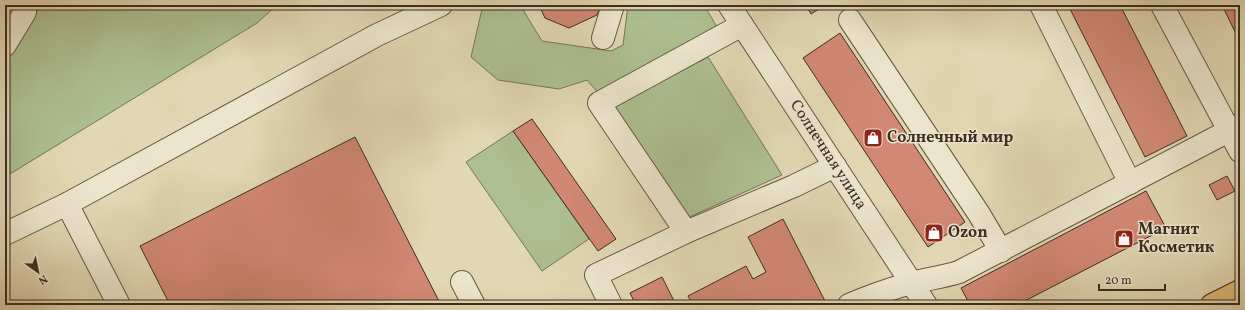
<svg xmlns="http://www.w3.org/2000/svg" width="1245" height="310" font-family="Vollkorn,serif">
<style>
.green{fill:#adbf92;stroke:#747659}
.building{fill:#d28875;stroke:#3a2e20}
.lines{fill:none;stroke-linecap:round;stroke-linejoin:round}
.minor-casing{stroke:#645845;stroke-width:24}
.major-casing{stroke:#3a2e20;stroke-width:24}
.minor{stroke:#ece5ce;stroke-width:22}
.major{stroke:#e1bc7a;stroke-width:22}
.labels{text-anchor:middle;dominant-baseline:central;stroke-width:3;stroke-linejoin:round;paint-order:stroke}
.poi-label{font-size:16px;font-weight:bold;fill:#3a2e20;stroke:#ece5ce;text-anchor:start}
.street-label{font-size:16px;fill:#3a2e20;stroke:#ece5ce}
</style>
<rect width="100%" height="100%" fill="#e2d7b4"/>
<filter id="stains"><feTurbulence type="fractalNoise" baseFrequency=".005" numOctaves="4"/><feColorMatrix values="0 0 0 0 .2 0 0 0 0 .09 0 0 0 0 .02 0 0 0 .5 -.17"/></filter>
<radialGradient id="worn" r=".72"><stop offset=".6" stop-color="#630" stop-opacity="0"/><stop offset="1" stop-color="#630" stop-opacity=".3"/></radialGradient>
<g class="green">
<polygon points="41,5 277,5 257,23 5,177 5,61"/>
<polygon points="496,5 520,5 542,41 611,51 623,45 628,5 704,5 717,27 600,95 587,80 559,89 498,80 471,57 482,9"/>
<polygon points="708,57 782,175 685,219 611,108"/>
<polygon points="513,131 589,239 542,271 466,162"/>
</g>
<g class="building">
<polygon points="539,5 601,5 597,15 569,28 545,18"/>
<polygon points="806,5 825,5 811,14"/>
<polygon points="1068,5 1120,5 1187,136 1145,157"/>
<polygon points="1222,5 1240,5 1240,42"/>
<polygon points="840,33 965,222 928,247 803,58"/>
<polygon points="532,119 616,239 598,251 513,131"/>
<polygon points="355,137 441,305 170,305 140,246"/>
<polygon points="1227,176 1235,191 1217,200 1209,185"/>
<polygon points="1146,191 1166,228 1017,305 970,305 961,288"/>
<polygon points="783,219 825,301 817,305 693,305 688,296 746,266 753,279 766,272 748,237"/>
<polygon points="662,277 676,305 636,305 630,293"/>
</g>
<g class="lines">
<defs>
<g id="minor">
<polyline points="729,5 926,305"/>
<polyline points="1041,5 1130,183"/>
<polyline points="1162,5 1240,151"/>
<polyline points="850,20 979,214 1001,251"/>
<polyline points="603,38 613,5"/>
<polyline points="5,45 25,12 25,5"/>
<polyline points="67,204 119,305"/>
<polyline points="686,232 599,103 742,25"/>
<polyline points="5,234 67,204 377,35 441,5"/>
<polyline points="462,282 474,305"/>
<polyline points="611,305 596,275 686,232 794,186 835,166"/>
<path d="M 849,305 C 869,296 890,289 911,283 C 927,279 943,277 959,272 L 1240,125"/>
</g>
<polyline id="major" points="1212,305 1240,291"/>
</defs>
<use href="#minor" class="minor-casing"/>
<use href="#major" class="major-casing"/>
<use href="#minor" class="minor"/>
<use href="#major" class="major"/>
</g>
<defs>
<symbol id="shop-square" viewBox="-11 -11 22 22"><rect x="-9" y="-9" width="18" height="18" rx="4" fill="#8f2418" stroke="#ece5ce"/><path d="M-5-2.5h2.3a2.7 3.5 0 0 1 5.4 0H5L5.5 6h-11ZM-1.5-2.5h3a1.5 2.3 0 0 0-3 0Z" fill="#fff"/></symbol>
</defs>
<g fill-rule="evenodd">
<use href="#shop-square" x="862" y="127" width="22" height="22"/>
<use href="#shop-square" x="923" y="222" width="22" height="22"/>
<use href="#shop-square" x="1113" y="228" width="22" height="22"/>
</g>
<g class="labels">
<g class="poi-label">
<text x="887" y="138">Солнечный мир</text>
<text x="1138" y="230">Магнит<tspan x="1138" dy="18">Косметик</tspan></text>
<text x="948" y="233">Ozon</text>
</g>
<g class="street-label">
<text transform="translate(828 155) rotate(57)">Солнечная улица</text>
</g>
</g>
<rect width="1245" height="310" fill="none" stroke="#e2d7b4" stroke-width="20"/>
<rect x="6" y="6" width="1233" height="298" fill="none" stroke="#3a2e20" stroke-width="2"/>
<rect x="10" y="10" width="1225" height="290" fill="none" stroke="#3a2e20"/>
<g transform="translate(38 272) rotate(147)" stroke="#ece5ce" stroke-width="3" paint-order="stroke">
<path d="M0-3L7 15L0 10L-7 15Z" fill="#3a2e20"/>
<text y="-6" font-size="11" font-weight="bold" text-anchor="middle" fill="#3a2e20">N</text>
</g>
<path d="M1099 284v6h66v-6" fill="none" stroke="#3a2e20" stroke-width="2"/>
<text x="1105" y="284" font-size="12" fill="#3a2e20" stroke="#ece5ce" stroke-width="3" paint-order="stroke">20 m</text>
<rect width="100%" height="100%" filter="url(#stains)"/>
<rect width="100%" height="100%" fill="url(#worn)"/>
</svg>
